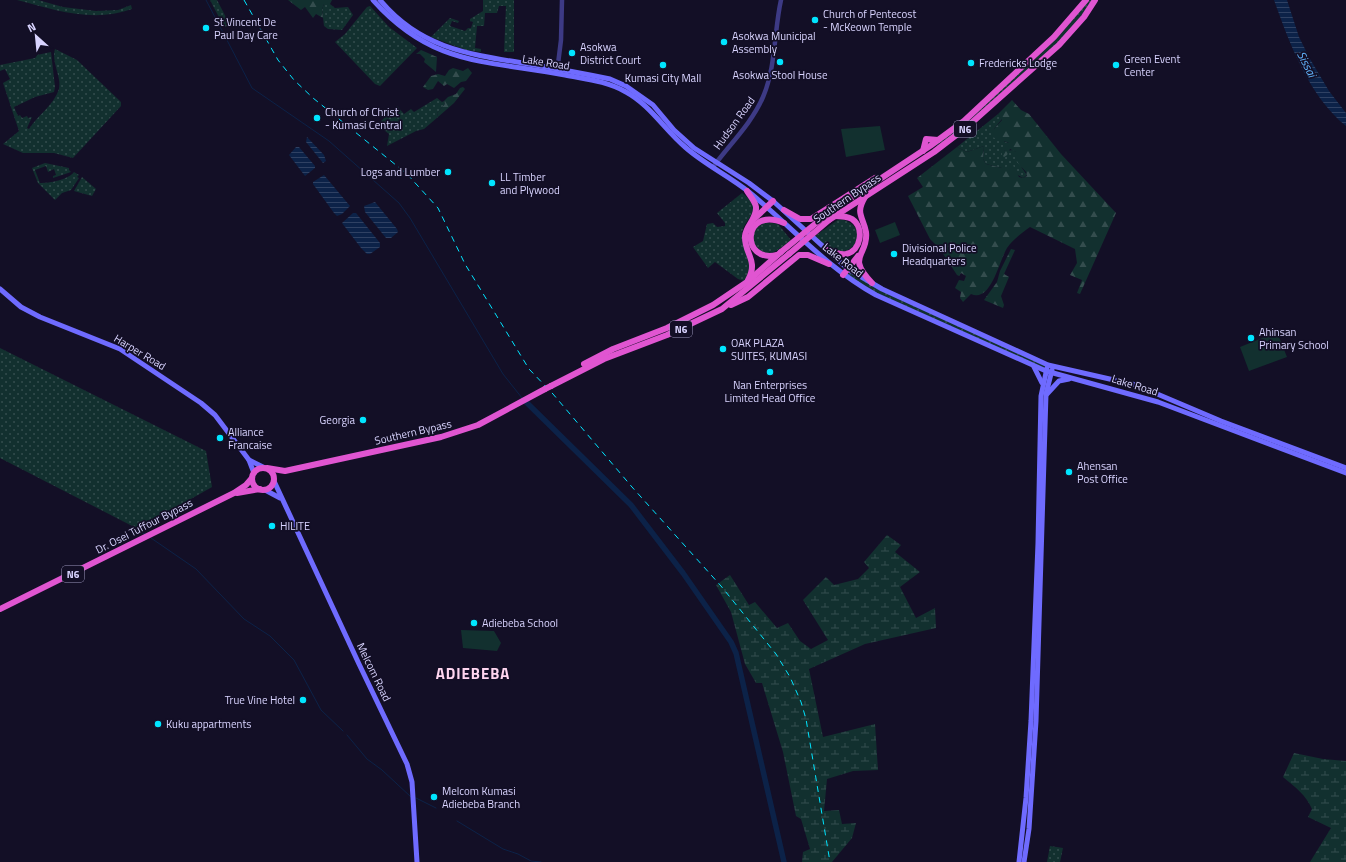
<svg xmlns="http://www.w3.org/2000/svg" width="1346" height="862" font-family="'Titillium Web',sans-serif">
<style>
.grass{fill:url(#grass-dots)}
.forest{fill:url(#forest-firs)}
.wetland{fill:url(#wetland-marsh)}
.pitch{fill:#12302f}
.water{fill:url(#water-rules)}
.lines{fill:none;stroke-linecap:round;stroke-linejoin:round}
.stream{stroke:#0c2248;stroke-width:1}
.river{stroke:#0c2248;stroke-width:5.5}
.tertiary{stroke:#3d3a85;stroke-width:4.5}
.secondary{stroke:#6f6bff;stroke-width:5}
.trunk{stroke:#e055d1;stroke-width:6}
.rail{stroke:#00e5ff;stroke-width:1;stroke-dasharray:6 5;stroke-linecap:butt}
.trunk-bridge{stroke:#e055d1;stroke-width:6}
.poi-dot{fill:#00e5ff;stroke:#130f26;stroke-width:1.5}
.labels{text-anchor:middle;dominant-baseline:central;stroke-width:3.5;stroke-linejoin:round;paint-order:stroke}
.shield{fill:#130f26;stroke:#9e99be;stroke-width:1}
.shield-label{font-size:10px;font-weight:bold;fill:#d9d4ff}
.poi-label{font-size:11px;fill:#d9d4ff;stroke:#130f26;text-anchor:start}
.street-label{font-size:11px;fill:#d9d4ff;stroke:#130f26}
.water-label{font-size:12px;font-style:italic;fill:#62b6ff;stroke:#130f26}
.district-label{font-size:15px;font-weight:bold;letter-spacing:1px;fill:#ffd6f0;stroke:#130f26}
</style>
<defs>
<pattern id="grass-dots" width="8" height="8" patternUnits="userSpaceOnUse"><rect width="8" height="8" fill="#12302f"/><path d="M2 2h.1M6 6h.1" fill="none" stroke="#344d4e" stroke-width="1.8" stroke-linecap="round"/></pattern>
<pattern id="forest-firs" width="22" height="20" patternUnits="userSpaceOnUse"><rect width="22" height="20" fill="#12302f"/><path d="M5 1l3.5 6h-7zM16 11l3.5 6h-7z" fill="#344d4e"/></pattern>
<pattern id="wetland-marsh" width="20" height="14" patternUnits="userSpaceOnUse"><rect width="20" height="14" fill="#12302f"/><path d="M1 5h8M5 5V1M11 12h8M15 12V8" fill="none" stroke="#344d4e"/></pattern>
<pattern id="water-rules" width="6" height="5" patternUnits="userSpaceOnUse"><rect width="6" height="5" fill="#0c2248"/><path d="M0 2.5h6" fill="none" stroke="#2f4163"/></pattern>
</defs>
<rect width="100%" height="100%" fill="#130f26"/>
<g class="grass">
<path d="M 17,0 L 38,0 L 63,7 L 96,11 L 118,10 L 131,5 L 132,9 C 93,23 55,10 17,0 Z"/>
<polygon points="210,0 217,0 230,25 224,27"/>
<polygon points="483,0 514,0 514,52 504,52 506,6 499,6 497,13 485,13 484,26 477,26 475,48 481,49 481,52 466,50 431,37 450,18 459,21 458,23 452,21 450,26 465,31 468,28 471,28 473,22 470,21 470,19 483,11"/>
<path d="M 1087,0 L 1093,0 C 1069,36 1036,64 1003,91 C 982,110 961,129 937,146 L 936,144 L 1009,80 Z"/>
<polygon points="324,4 330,4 335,8 348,7 353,15 342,30 328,29 324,26 322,9"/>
<polygon points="370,6 389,27 417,48 380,86 375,84 335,42 345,34 367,7"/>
<path d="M 55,49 L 77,60 L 121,102 L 121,106 L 73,158 L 54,153 L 23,153 L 3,144 L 19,131 L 3,83 L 10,79 L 5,69 L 0,71 L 0,65 L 35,58 L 37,55 L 51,52 L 55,87 L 54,92 L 35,97 L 14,107 L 18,116 L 20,115 L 22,118 L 27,116 L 28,118 L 32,117 L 27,128 L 29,129 C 37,116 54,105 59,89 C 62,77 51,62 55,49 Z"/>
<polygon points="437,98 442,102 444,101 445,104 437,113 438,117 424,129 416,131 387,146 389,134 380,127 379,123 397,106 404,114 411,109 414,112"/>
<polygon points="998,114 1002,119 993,130 1005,142 1009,143 1009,146 1004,151 1013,150 1016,152 1022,168 1027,175 1023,178 1016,174 1014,168 1002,168 986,164 983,159 984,146 967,152 957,147"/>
<path d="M 45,163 L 69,168 L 69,170 L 71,172 L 53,178 L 53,176 L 56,175 L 54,169 L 48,172 L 46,166 L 35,170 L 40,183 C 50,183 68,180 74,172 L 79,175 L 77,177 L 79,178 L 71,190 L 62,193 L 55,200 L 38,183 L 32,168 Z"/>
<polygon points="82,177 96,189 92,196 74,191"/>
<path d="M 742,193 C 768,212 741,218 742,236 C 744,255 757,262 744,281 L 738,279 L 715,262 L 708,268 L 693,247 L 703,241 L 707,224 L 713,223 L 717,227 L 725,226 L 725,223 L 717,213 Z"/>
<path d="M 839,219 C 872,224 856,263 829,248 C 824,246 819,240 815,236 Z"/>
<path d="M 765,222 L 778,224 L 791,240 C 777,251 768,261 754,244 L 754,230 Z"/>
<polygon points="848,270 905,302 1044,364 1045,367 1044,368 875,292 845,274"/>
<polygon points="0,348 206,451 212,487 138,529 0,458"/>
<polygon points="1050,846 1063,848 1060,862 1047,862"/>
</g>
<g class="forest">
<polygon points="288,0 332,0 330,4 324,4 322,9 323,18 316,14 313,18 305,7 301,10"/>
<polygon points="421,50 437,57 436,72 424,62 425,59 420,54 416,54"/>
<polygon points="453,68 463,71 468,68 472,73 466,81 461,82 454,88 447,84 444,86 438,81 433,89 428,90 423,87 431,76 438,74 445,76 449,70"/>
<polygon points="463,87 465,89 454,103 438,117 437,113 445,104 444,101 448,97 456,94 460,88"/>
<path d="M 1012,100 L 1021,110 L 1029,114 L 1061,154 L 1116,213 L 1080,294 L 1077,293 L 1082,280 L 1070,275 L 1077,263 L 1075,249 L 1030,227 C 1022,233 1013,239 1007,248 C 999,261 991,303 971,294 L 963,302 L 960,298 L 961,292 L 955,288 L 959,280 L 964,281 L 966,276 L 961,273 L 959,276 L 957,275 L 940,249 L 930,239 L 908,196 L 923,187 L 917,178 L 957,147 L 967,152 L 984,146 L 983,159 L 986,164 L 1002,168 L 1013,165 L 1019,177 L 1023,178 L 1027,176 L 1026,172 L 1016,161 L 1016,152 L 1010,149 L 1007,155 L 1004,157 L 1002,155 L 1002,152 L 1005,150 L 1002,147 L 1009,146 L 1009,143 L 992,137 L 993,130 L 1002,120 L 998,114 Z"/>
<polygon points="1011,249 1015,250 1004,274 1009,277 1001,296 1004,305 1003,308 984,300 997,282 1000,271"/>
</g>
<g class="wetland">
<polygon points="887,535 901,545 895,552 920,572 900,587 916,618 935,608 936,628 865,644 809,669 823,737 875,724 878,770 853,771 827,779 824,811 839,810 842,824 856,823 852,838 832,862 802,862 803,852 810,849 801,819 796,816 783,752 762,683 756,683 745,664 731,612 716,585 730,575 749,605 755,602 777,628 788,623 800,641 811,649 828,640 803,600 826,577 834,585 858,579 869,568 864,562"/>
<path d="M 1294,753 L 1323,759 L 1346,761 L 1346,862 L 1310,862 L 1331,828 L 1308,817 L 1312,809 C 1306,795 1295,787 1283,777 Z"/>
</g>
<g class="pitch">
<polygon points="880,126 885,150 846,157 841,129"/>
<polygon points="895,222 900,235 880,243 875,230"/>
<polygon points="1277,332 1287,357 1249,371 1240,347"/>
<polygon points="461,630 494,631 501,643 497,651 463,648"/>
</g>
<g class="water">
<path d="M 1274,0 L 1287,0 L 1299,37 L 1310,59 L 1329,91 L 1346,113 L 1346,126 C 1309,96 1290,45 1274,0 Z"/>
<polygon points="307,137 324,155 326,161 323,163 306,142"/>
<polygon points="296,147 299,147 315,166 315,168 305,176 289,155"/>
<polygon points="324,175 350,206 342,214 337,216 334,213 313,184 313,182"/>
<polygon points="375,202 397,229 398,232 391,238 386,238 365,212 364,206"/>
<polygon points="353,213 356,213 380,243 380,247 370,254 367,254 361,248 342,223"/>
</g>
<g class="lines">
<g class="stream">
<polyline points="206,0 252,88 329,141 399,203 410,218 503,374 522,398"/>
<polyline points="131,527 145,534"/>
<polyline points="151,538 196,569 244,619 270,636 294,660 321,710 343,731"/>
<polyline points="347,735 367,759 382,770 411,797"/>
<polyline points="416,798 436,808"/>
<polyline points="457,821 503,849 518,854 531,861 541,862"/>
</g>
<polyline class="river" points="524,400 631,505 683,573 731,642 736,653 784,862"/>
<g class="tertiary">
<polyline points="557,72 561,40 562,0"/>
<path d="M 713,167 C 730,144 752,123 763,97 C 776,67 774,31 781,0"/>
</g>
<g class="secondary">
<path d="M 373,0 C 432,66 484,60 565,75 C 585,79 607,81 626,92 C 650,105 664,129 685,147 C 704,164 729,176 749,192 C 792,227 827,268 876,295 L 1046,371 L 1158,402 L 1346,473"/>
<path d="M 380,0 C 419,47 466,54 523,63 C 553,68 581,73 610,79 L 626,86 L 653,105 L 674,130 L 694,148 L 749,183 L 773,201 L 848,269 L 882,289 L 1048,365 L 1136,385 L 1221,421 L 1346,468"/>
<polyline points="0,289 21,307 40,317 120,349 201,403 215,415 249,460 254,473"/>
<polyline points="1034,367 1042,383"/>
<polyline points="1047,394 1059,381 1069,379"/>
<polyline points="249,460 265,468"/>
<polyline points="274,481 359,664 407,764 412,782 417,862"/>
<polyline points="265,490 280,498"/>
<polyline points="1019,862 1026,798 1031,721 1038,543 1041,396 1047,368"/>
<polyline points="1024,862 1029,829 1036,721 1046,394 1052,370"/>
</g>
<g class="trunk">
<polyline points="923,151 926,139 938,140"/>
<polyline points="871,185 930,146 964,121 1054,37 1086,0"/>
<path d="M 747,191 C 750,196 755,201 756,207 C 757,219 746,225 745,236 C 744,254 759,260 748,280"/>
<path d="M 865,197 C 855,214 863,216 866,232 C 869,256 845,255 872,283"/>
<polyline points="784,210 800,219 811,219 875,178"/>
<polyline points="754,219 773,201"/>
<polyline points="829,220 934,152 968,126 1059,45 1084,17 1095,0"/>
<path d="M 828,250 C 833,252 840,255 846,254 C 861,251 865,228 852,219 C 847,216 840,216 834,216"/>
<path d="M 777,255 C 740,264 742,205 784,223"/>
<polyline points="843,275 858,256"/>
<polyline points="731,305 748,297 799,255 808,255 829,264"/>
<polyline points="584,364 613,349 667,328 713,305 747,282 781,252"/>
<polyline points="551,386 604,359 667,335 722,309 789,254"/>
<circle cx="263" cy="479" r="11"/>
<polyline points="267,468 285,471 441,437 478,425 545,389"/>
<polyline points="237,493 260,489"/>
<polyline points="0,609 234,493 246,485 252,478"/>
</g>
<polyline class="rail" points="244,0 278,60 294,80 313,98 407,174 438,208 465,264 529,369 553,394 632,487 721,586 776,654 790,677 801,702 806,719 830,862"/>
<g class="trunk-bridge">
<polyline points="781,252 832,210 871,185"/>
<polyline points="789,254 829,220"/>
<polyline points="545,389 551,386"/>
</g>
</g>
<g class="poi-dot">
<circle cx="815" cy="20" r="4"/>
<circle cx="206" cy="28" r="4"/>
<circle cx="724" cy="42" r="4"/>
<circle cx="572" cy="53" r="4"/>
<circle cx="780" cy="62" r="4"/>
<circle cx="971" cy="63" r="4"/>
<circle cx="663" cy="65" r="4"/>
<circle cx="1116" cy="65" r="4"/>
<circle cx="317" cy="118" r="4"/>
<circle cx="448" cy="172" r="4"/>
<circle cx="492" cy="183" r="4"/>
<circle cx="894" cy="254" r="4"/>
<circle cx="1251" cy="338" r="4"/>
<circle cx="723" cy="349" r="4"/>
<circle cx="770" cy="372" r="4"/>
<circle cx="363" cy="420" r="4"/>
<circle cx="220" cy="438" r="4"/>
<circle cx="1069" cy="472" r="4"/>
<circle cx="272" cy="526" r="4"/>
<circle cx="474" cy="623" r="4"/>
<circle cx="303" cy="700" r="4"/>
<circle cx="158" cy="724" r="4"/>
<circle cx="434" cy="797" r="4"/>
</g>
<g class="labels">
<g class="shield">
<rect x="954" y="121" width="22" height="16" rx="3"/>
<rect x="670" y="321" width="22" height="16" rx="3"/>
<rect x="62" y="566" width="22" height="16" rx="3"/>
</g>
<g class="shield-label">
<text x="965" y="129">N6</text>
<text x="681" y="329">N6</text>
<text x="73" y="574">N6</text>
</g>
<g class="poi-label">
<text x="823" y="14">Church of Pentecost<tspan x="823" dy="13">- McKeown Temple</tspan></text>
<text x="214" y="22">St Vincent De<tspan x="214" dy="13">Paul Day Care</tspan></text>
<text x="732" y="36">Asokwa Municipal<tspan x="732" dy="13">Assembly</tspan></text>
<text x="580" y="47">Asokwa<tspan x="580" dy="13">District Court</tspan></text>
<text x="1124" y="59">Green Event<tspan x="1124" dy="13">Center</tspan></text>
<text x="979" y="63">Fredericks Lodge</text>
<text x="780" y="75" text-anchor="middle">Asokwa Stool House</text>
<text x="663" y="78" text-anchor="middle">Kumasi City Mall</text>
<text x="325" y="112">Church of Christ<tspan x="325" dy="13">- Kumasi Central</tspan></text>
<text x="440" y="172" text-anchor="end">Logs and Lumber</text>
<text x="500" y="177">LL Timber<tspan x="500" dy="13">and Plywood</tspan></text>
<text x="902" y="248">Divisional Police<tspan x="902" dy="13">Headquarters</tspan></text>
<text x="1259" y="332">Ahinsan<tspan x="1259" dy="13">Primary School</tspan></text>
<text x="731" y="343">OAK PLAZA<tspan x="731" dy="13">SUITES, KUMASI</tspan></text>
<text x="770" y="385" text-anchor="middle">Nan Enterprises<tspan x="770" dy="13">Limited Head Office</tspan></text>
<text x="355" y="420" text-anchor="end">Georgia</text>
<text x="228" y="432">Alliance<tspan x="228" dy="13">Francaise</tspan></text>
<text x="1077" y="466">Ahensan<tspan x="1077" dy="13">Post Office</tspan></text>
<text x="280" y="526">HILITE</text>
<text x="482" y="623">Adiebeba School</text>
<text x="295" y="700" text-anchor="end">True Vine Hotel</text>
<text x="166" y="724">Kuku appartments</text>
<text x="442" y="791">Melcom Kumasi<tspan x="442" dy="13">Adiebeba Branch</tspan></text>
</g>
<g class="street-label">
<text transform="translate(546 62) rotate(9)">Lake Road</text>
<text transform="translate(734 123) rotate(-54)">Hudson Road</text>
<text transform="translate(847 198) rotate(-34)">Southern Bypass</text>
<text transform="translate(843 260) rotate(38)">Lake Road</text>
<text transform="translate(140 352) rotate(31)">Harper Road</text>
<text transform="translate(1135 385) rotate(17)">Lake Road</text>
<text transform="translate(413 432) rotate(-13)">Southern Bypass</text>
<text transform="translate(144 526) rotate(-27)">Dr. Osei Tuffour Bypass</text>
<text transform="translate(374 672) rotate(64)">Melcom Road</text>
</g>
<g class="water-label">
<text transform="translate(1307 64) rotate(63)">Sissai</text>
</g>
<g class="district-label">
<text x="473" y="673">ADIEBEBA</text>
</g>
</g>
<g transform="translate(36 36) rotate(333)" stroke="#130f26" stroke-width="3" paint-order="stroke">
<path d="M0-3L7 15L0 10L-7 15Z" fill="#d9d4ff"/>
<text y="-6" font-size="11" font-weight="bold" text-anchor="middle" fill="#d9d4ff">N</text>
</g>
</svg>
